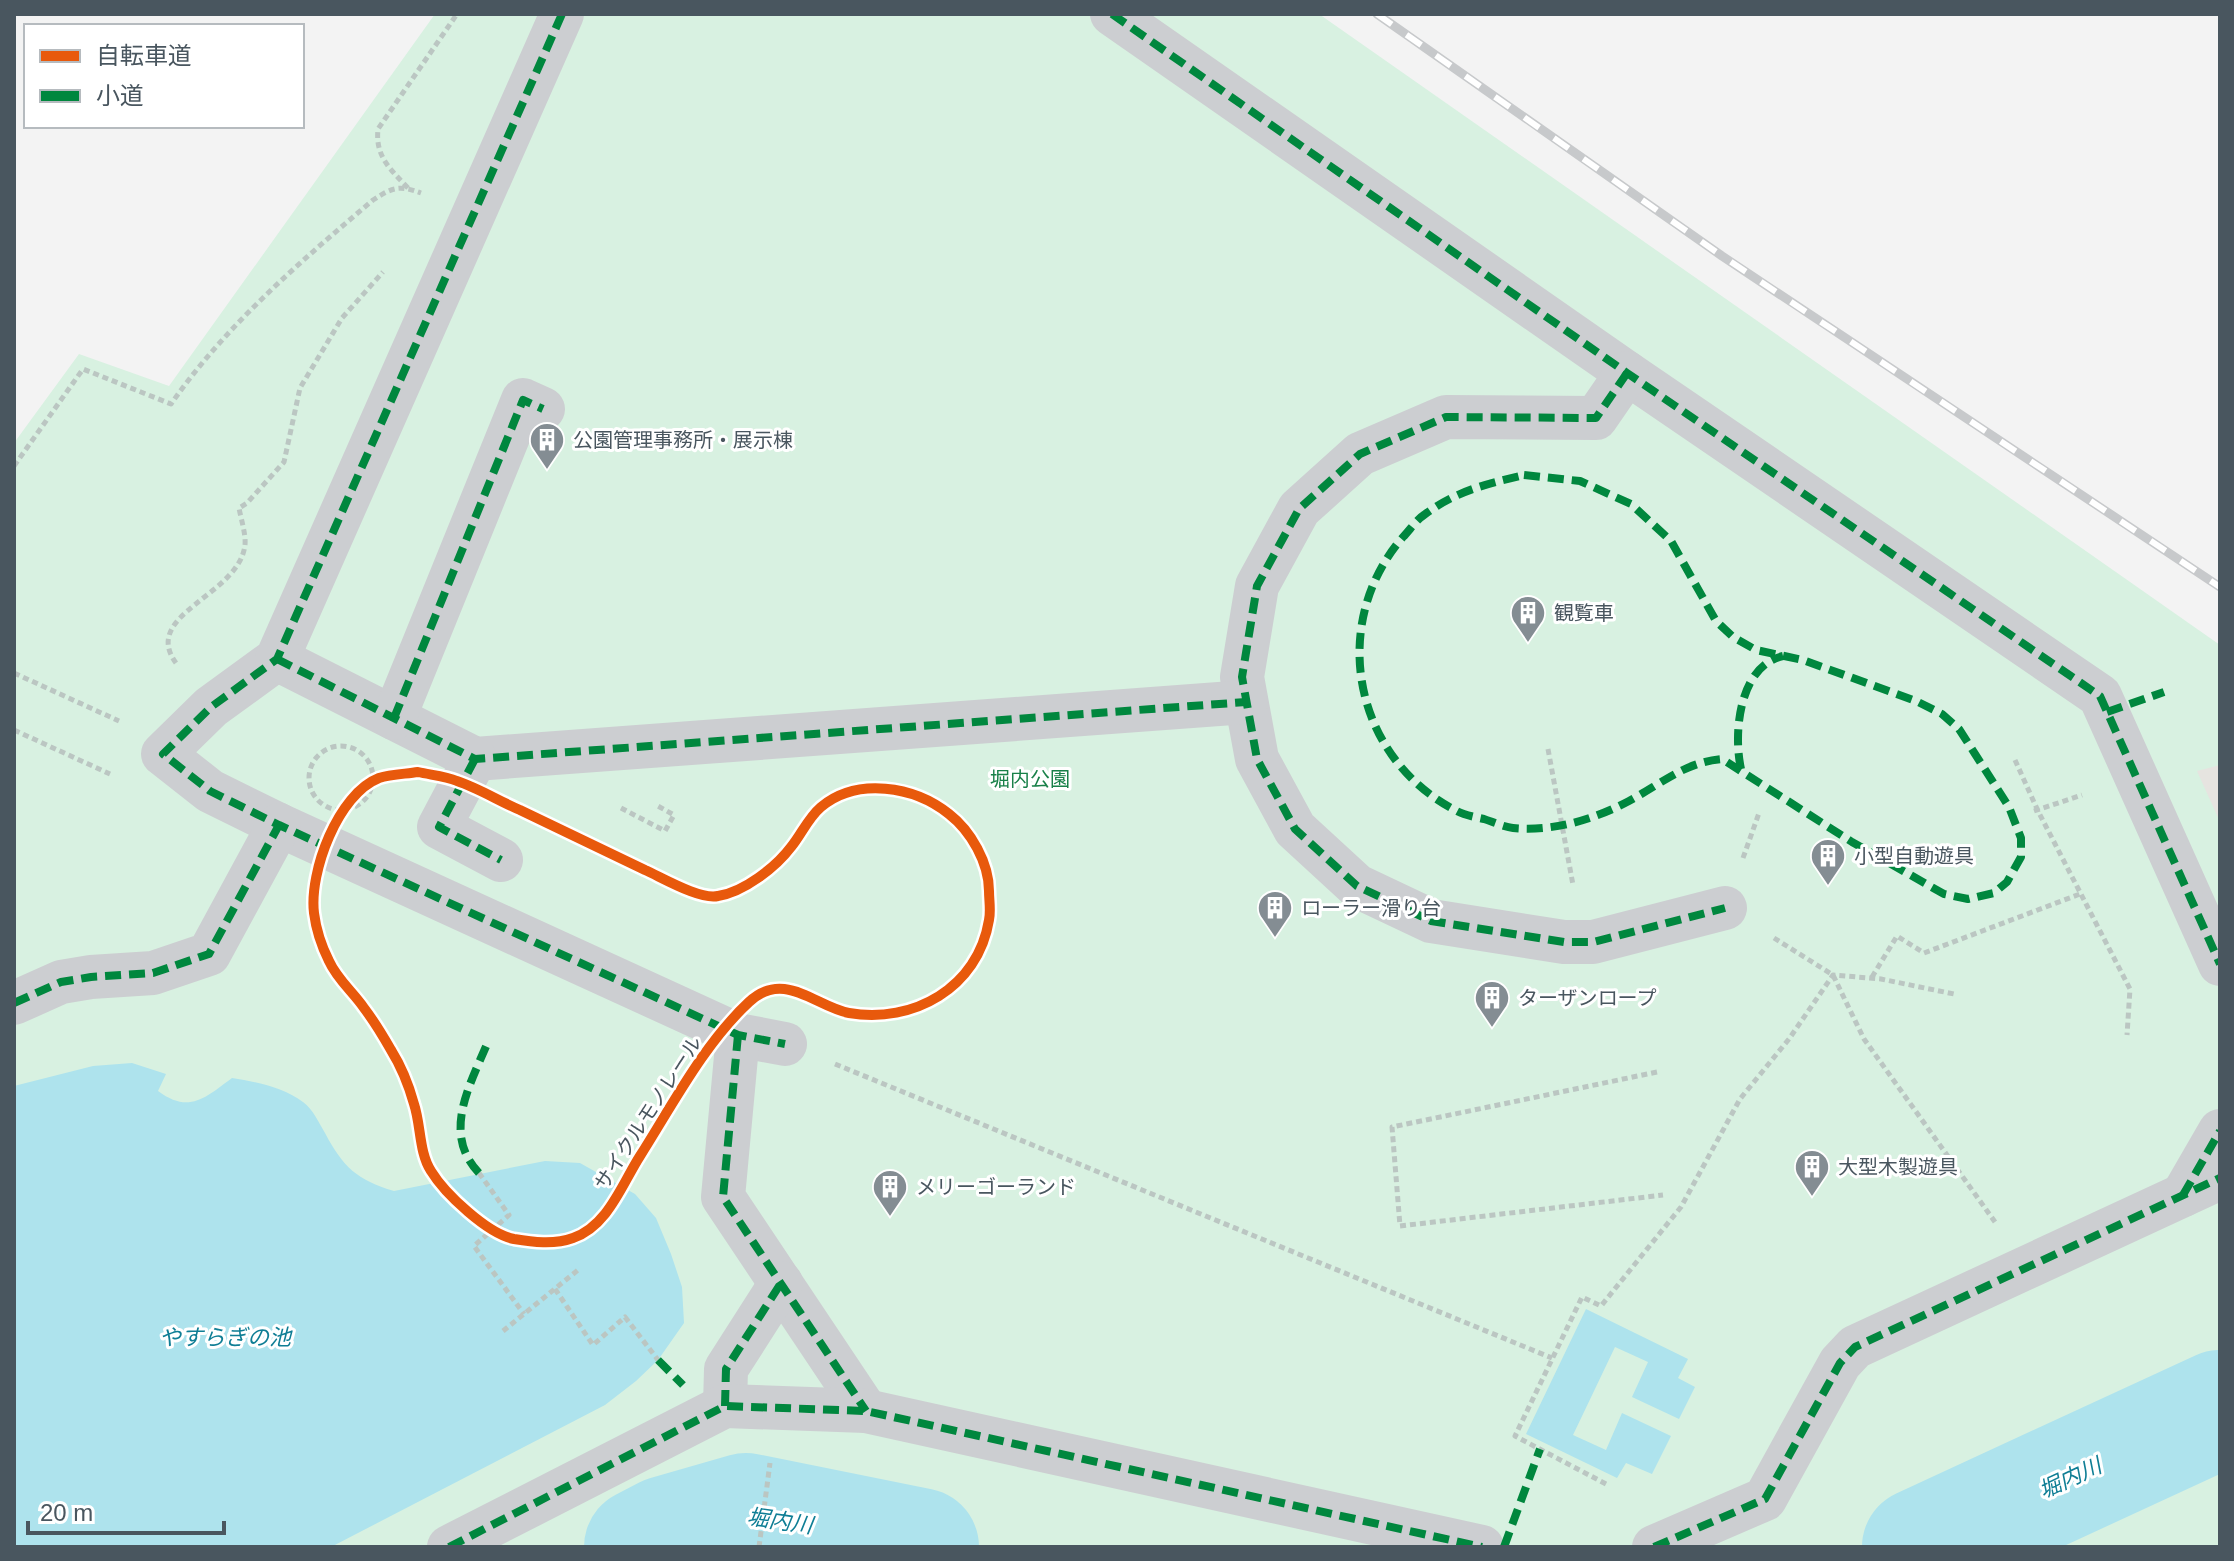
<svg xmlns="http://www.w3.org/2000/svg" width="2234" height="1561" font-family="Helvetica,'Noto Sans JP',sans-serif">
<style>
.green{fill:#d8f1e1}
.sand{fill:#e6e4e0}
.water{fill:#aee3ed}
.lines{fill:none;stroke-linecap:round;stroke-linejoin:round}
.river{stroke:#aee3ed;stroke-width:118}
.path{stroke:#bbc6c2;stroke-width:5;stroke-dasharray:6 4;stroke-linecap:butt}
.pedestrian{stroke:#ccced1;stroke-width:44}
.rail-casing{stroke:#c7c9cb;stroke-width:9}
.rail{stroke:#fff;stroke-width:6;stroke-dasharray:18;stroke-linecap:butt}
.quiet{stroke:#00873e;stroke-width:8;stroke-dasharray:16 8;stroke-linecap:butt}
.cycleway-casing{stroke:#fff;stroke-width:15}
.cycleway{stroke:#e8590c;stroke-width:10}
.labels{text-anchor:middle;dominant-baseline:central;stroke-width:6;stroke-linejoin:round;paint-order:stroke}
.poi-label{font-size:20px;fill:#49565f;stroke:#fff;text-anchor:start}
.park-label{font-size:20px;fill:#198149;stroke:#fff}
.street-label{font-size:20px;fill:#49565f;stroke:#fff}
.water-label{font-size:22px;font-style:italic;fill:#0f7e95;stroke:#fff}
</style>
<rect width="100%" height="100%" fill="#f3f3f3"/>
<polygon class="green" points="435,14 1319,14 2220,645 2220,1547 14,1547 14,443 79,354 169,386"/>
<polygon class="sand" points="2220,765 2220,822 2197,771"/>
<g class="water">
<path d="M 132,1063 L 166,1074 L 158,1091 C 189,1114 205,1098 232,1078 C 257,1082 283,1087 303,1102 C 313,1109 319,1123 325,1133 C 343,1167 357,1180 394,1191 L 545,1161 L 580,1163 L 635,1194 L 656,1218 L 671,1254 L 682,1287 L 684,1323 L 658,1360 L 636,1381 L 605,1405 L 331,1547 L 14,1547 L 14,1086 L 93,1066 Z"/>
<polygon points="1586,1309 1688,1359 1678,1378 1695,1387 1679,1419 1632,1397 1648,1362 1615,1347 1573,1435 1606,1450 1622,1413 1671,1436 1652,1474 1626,1463 1617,1478 1526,1434"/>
</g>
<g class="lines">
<g class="river">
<polyline points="643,1547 666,1535 746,1512 920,1547"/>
<polyline points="1921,1547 2220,1409"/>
</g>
<g class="path">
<path d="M 408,188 C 390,169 375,156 378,129 L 457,14"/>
<path d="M 14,466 L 83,369 L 171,404 C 226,325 300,262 373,200 C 393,187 399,185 421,193"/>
<path d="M 176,663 C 140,614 239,596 245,545 C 246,534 241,519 239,508 L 247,503 L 284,462 L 300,388 L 342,318 L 383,272"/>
<polyline points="14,673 119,721"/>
<polyline points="14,730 110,774"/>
<circle cx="341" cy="778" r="32"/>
<polyline points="1548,749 1573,885"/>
<polyline points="2015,760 2038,811 2130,989 2127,1035"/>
<polyline points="621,808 665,831 674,815 656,805"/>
<polyline points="2034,811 2082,795"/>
<polyline points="1743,858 1759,813"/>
<polyline points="1774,938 1833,975 1864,1039 1995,1222"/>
<polyline points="1872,977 1897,936 1924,953 2080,894"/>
<polyline points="835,1064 1552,1358"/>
<polyline points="1657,1072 1392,1127 1400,1226 1663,1195"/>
<polyline points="479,1173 509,1215 474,1246 524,1314"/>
<polyline points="555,1289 593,1345 625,1317 658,1360"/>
<polyline points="503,1331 578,1270"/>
<polyline points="1606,1484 1515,1436 1582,1297 1601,1306 1681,1207 1740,1099 1789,1039 1833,975 1881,979 1954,994"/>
<polyline points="759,1547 770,1463"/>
</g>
<g class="pedestrian">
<polyline points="562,14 277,659 211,707 163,754 210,791 279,825 738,1035 785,1044"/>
<polyline points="1112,14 1627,373 2100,696 2220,964"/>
<polyline points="1627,373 1596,418 1446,417 1360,454 1299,509 1257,586 1242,677 1257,759 1295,829 1357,886 1431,921 1564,942 1593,942 1725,908"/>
<polyline points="277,659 475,759 1246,702"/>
<polyline points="394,718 523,400 543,409"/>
<polyline points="475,759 439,827 501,860"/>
<polyline points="14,1003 61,982 91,977 153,973 209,954 279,825"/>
<polyline points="738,1035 723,1197 866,1411"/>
<polyline points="2183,1195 2220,1131"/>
<polyline points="725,1406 726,1369 781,1283"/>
<polyline points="449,1547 725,1406 866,1411 1482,1547"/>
<polyline points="1654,1547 1765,1499 1840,1363 1855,1347 2220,1178"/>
</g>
<defs>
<polyline id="rail" points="1377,14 1722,256 2220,587"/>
</defs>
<use href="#rail" class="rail-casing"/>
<use href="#rail" class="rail"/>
<g class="quiet">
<polyline points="562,14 277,659 211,707 163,754 210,791 279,825 738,1035 785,1044"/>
<polyline points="1112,14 1627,373 2100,696 2220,964"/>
<polyline points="1627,373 1596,418 1446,417 1360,454 1299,509 1257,586 1242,677 1257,759 1295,829 1357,886 1431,921 1564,942 1593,942 1725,908"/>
<path d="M 1524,475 L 1580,481 L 1631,504 L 1671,541 L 1716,621 L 1733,637 L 1756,650 L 1803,660 L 1916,701 L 1942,714 L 1959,729 L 2009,807 L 2021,838 L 2021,857 L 2007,882 L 1994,893 L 1968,899 L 1944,894 L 1852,842 L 1722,759 C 1685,762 1661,784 1629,801 C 1595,819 1553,832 1513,828 C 1504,827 1493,822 1484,819 C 1475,817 1463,815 1455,810 C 1353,757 1328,623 1403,537 C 1410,530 1416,520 1424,515 C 1456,491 1486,484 1524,475 Z"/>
<polyline points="277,659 475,759 1246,702"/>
<polyline points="2107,712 2164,692"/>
<polyline points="394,718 523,400 543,409"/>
<polyline points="475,759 439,827 501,860"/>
<path d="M 1741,769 C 1733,733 1739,666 1783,656"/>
<polyline points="14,1003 61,982 91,977 153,973 209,954 279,825"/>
<polyline points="738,1035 723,1197 866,1411"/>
<path d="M 479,1173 C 442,1134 469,1087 487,1044"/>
<polyline points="2183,1195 2220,1131"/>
<polyline points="658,1360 683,1385"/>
<polyline points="725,1406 726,1369 781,1283"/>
<polyline points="449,1547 725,1406 866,1411 1482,1547"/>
<polyline points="1504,1547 1540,1449"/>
<polyline points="1654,1547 1765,1499 1840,1363 1855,1347 2220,1178"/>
</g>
<defs>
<path id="cycleway" d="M 418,772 C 431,775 445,776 457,781 C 478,788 499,801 520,810 C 561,830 603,850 645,870 C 663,878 700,900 718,896 C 744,892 776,867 791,847 C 801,835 808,818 821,807 C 857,777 914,786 949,814 C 971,831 989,863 989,891 C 989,900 991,911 989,920 C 978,988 913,1024 849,1013 C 816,1007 784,969 749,1002 C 704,1044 673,1104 640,1156 C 622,1184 608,1226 573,1238 C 554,1245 532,1242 514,1239 C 488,1234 445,1194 431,1171 C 419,1153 421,1125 414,1104 C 409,1086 401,1066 391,1050 C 383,1036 374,1021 364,1008 C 353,992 337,979 329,961 C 322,947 316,929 314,913 C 309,872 338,794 379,778 C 391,774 406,774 418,772 Z"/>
</defs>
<use href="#cycleway" class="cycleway-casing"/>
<use href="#cycleway" class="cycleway"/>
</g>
<defs>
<symbol id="building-pin" viewBox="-11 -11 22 30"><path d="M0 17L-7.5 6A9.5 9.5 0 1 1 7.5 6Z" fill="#848d93" stroke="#fff"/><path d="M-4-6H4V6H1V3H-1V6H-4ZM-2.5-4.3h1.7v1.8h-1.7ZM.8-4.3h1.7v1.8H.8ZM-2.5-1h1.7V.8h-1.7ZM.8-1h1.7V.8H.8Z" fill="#fff"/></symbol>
</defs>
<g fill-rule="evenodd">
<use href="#building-pin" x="527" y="420" width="40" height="54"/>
<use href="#building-pin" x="1508" y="593" width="40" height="54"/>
<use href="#building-pin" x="1808" y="836" width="40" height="54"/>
<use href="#building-pin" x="1255" y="888" width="40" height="54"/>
<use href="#building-pin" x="1472" y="978" width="40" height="54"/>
<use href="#building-pin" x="1792" y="1147" width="40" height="54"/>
<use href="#building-pin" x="870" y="1167" width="40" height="54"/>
</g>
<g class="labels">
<g class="poi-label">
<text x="573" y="440">公園管理事務所・展示棟</text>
<text x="1554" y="613">観覧車</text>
<text x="1854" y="856">小型自動遊具</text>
<text x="1301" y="908">ローラー滑り台</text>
<text x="1518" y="998">ターザンロープ</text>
<text x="1838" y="1167">大型木製遊具</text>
<text x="916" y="1187">メリーゴーランド</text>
</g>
<g class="park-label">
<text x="1030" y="779">堀内公園</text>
</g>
<g class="street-label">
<text transform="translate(648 1113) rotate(-57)">サイクルモノレール</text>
</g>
<g class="water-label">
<text x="225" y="1337">やすらぎの池</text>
<text transform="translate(2070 1478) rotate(-25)">堀内川</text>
<text transform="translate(780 1521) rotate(8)">堀内川</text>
</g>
</g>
<rect width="2234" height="1561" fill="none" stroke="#49565f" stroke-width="32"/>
<rect x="24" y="24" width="280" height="104" fill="#ffffff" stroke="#b6bbbf" stroke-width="2"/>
<rect x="40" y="50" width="40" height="12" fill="#e8590c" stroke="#b6bbbf" stroke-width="2"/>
<text x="96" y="64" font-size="24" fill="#49565f">自転車道</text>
<rect x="40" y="90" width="40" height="12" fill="#00873e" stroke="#b6bbbf" stroke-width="2"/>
<text x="96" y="104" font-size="24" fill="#49565f">小道</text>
<path d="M28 1521v12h196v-12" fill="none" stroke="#49565f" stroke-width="4"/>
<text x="40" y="1521" font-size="24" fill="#49565f" stroke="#ffffff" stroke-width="6" paint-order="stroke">20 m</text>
</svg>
